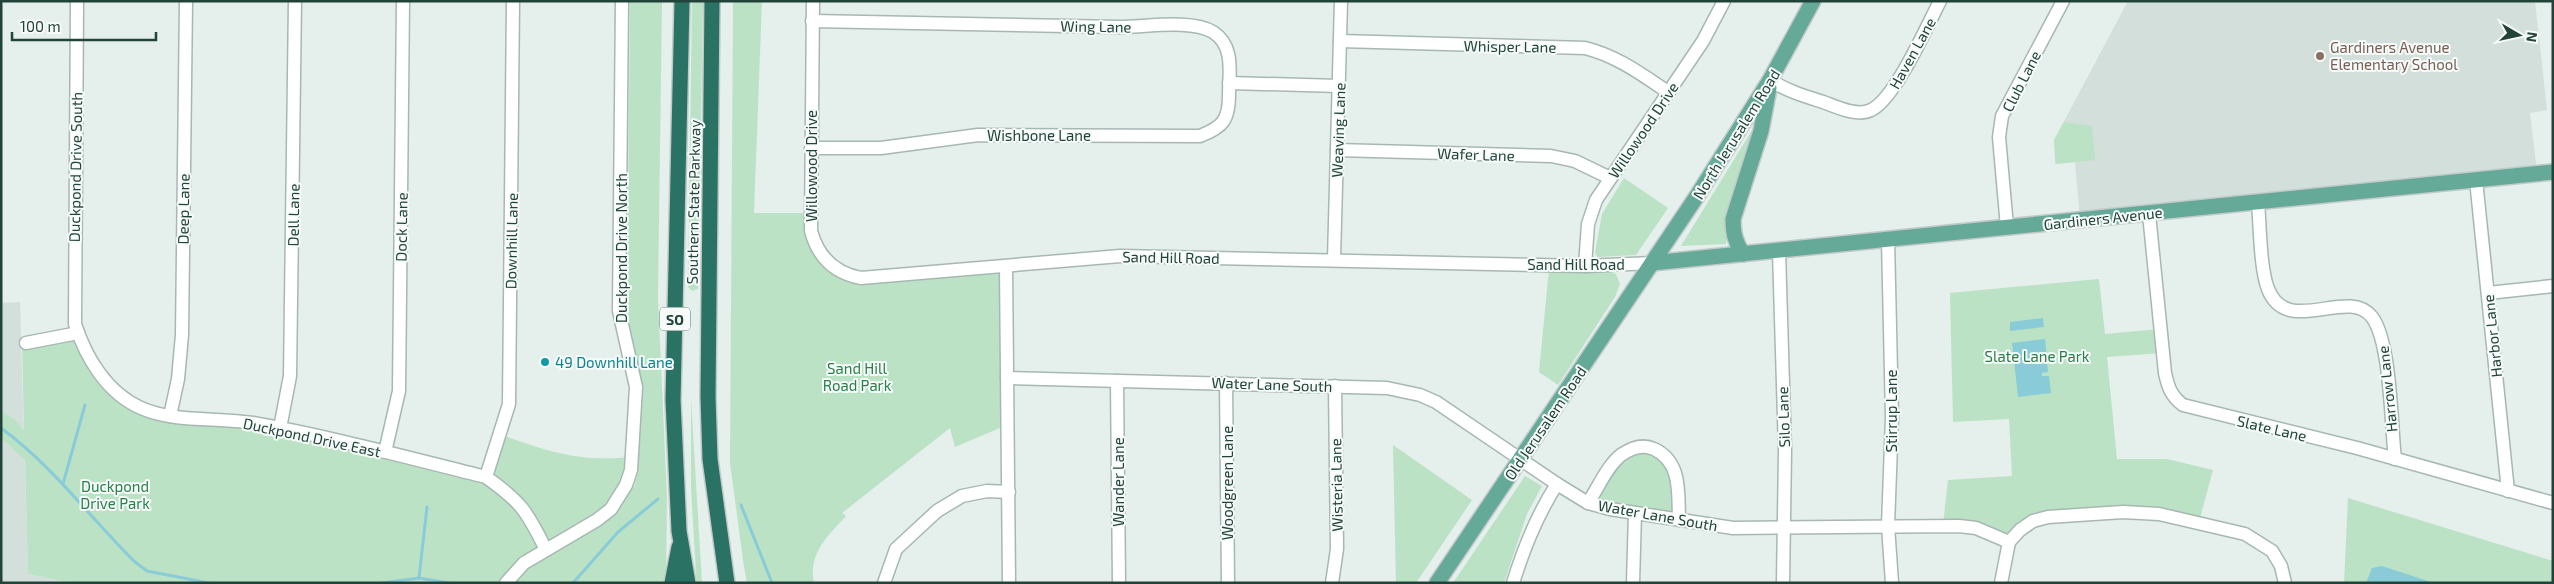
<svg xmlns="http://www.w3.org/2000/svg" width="2554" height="584" font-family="'Exo 2',sans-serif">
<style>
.built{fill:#d3dfda}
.green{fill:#bce2c6}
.water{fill:#89ccd8}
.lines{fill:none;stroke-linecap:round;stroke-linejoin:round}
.stream{stroke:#89ccd8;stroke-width:3}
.minor-casing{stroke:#a7b8b2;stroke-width:15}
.major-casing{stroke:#c1cac8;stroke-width:18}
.highway-casing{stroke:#c1cac8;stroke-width:18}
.minor{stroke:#fff;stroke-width:12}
.major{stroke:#65a998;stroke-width:15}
.highway{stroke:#2a7364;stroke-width:15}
.education-dot{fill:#8d6e63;stroke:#f6fbf9;stroke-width:2}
.culture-dot{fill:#0f9aa8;stroke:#f6fbf9;stroke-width:2}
.labels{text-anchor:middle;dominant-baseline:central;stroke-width:4;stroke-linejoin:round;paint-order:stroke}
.shield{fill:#f6fbf9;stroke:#627a73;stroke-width:1}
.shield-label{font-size:14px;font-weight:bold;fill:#22433a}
.street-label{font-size:15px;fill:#22433a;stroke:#f6fbf9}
.education-label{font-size:15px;fill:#785e54;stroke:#f6fbf9;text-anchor:start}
.park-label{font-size:15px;fill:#287f49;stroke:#f6fbf9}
.culture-label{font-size:15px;fill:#0d838f;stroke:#f6fbf9;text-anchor:start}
</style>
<rect width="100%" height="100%" fill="#e5efeb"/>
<g class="built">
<polygon points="2128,1 2535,1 2547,110 2530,113 2537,172 2080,219 2075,162 2055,164 2054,140"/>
<polygon points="20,302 28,574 72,583 1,583 1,303"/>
</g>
<g class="green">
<path d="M 630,1 L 662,1 L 658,298 L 667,499 L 666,583 L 72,583 L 28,574 L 25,460 L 1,438 L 1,411 L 14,419 L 24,430 L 22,345 L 77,335 L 95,372 L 142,410 L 236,422 L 485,475 L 499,434 C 548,451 577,462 630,457 L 634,488 L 638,470 L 642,387 L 629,333 L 627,313 Z"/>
<polygon points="692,1 703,1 698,289 692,291 688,287"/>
<path d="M 733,1 L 762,1 L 754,213 L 809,213 L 813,243 L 849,277 L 1005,269 L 1007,425 L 955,447 L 950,428 L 842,513 L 846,516 C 828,536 808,553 814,583 L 747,583 L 744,567 L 730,463 Z"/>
<polygon points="2064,122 2092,126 2095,160 2056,164 2054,140"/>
<polygon points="1754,127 1727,217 1726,244 1681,246"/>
<polygon points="1624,178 1668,208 1636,255 1597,257 1595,252 1602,214"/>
<polygon points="1549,269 1607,271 1616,274 1620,284 1615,297 1558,385 1539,372"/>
<polygon points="2099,279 2105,334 2159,329 2161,353 2107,357 2117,459 2167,459 2213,470 2199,522 2178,517 2047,516 2008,540 1943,525 1948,480 2012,476 2009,419 1953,422 1950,293"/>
<polygon points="691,399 702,583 697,583 696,576 691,487"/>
<polygon points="1393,445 1472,500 1416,583 1396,583"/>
<polygon points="1642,448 1673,468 1677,519 1590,502 1616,462"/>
<polygon points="1525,476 1542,486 1527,514 1504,583 1453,583"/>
<polygon points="2348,498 2553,561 2553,583 2344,583"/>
</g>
<g class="water">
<polygon points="2043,318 2044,327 2010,331 2010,322"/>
<polygon points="2045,339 2048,372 2042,373 2042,376 2049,376 2051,393 2018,397 2012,343"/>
<polygon points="2382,566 2434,583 2366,583 2372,568"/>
</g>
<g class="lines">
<g class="stream">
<path d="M 1,428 C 53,466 90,518 135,562 L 147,571 L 209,583"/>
<polyline points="63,484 85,405"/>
<polyline points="741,505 772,583"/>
<polyline points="419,578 427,507"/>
<polyline points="382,583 419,578 449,583"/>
<polyline points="573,583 618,532 658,499"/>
</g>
<defs>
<g id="minor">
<path d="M 77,1 L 75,324 C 86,358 107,393 141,408 C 175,423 217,417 253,423 C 332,437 409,458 486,477 C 520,501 527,511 545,548"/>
<path d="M 813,1 L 811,231 C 818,257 834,273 861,278 L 1120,256 L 1585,266 L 1652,263"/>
<path d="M 1340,41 L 1585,48 C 1617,56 1641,74 1668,92"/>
<path d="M 1770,80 C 1787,91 1804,96 1823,102 C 1837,107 1857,117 1871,110 C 1895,99 1927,26 1940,1"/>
<polyline points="1229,83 1339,86"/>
<path d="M 811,148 L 881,148 L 978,135 L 1200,136 C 1223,127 1229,120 1229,95 C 1229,73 1235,46 1213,32 C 1192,19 1145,27 1119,27 C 1017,25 915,23 812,21"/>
<polyline points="1337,150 1551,156 1575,161 1610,178"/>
<polyline points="2476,180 2508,491"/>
<path d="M 2258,202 C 2260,226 2260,268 2268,289 C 2287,338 2348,286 2372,317 C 2391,342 2391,426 2395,459"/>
<path d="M 2149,214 L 2165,373 C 2168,387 2171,396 2183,405 L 2357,448 L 2553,503"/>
<polyline points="2007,227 1999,137 2002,116 2063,1"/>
<polyline points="1888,239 1892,417 1888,526 1892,583"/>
<polyline points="1779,251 1785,451 1783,583"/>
<polyline points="1334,259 1341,1"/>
<polyline points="1585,266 1588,224 1596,200 1703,41 1724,1"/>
<polyline points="1006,267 1009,583"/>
<polyline points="2488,293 2553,286"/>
<polyline points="26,343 78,333"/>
<polyline points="1007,378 1387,388 1420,395 1436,402 1557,484 1588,503 1610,509 1733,528 1959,526 1976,528 2009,542"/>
<polyline points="1117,381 1119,583"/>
<polyline points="1226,383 1228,583"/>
<polyline points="170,416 178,379 182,335 186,1"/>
<polyline points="280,428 290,376 295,1"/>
<polyline points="385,452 399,391 403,1"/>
<polyline points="486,477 509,404 513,1"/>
<path d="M 1588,503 C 1598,488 1607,466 1621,455 C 1631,448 1643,444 1654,449 C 1682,462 1678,493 1679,520"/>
<polyline points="506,583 524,563 597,520 611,509 626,485 631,470 636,387 619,311 622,1"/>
<polyline points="884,583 896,549 937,511 962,496 987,491 1009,492"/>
<polyline points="1332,583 1337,549 1335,386"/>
<path d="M 1513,583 C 1524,547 1537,515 1557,484"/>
<polyline points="1633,583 1635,513"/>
<polyline points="2001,583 2009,542 2020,530 2033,521 2048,517 2123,512 2159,514 2245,534 2272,551 2281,566 2285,583"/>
</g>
<g id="major">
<path d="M 1743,254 C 1735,242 1733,233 1733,219 L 1761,131 L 1769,88"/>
<polyline points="1652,263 2553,172"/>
<polyline points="1437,583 1697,196 1770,80 1813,1"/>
</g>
<g id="highway">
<polyline points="682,1 673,400 679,531 688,583"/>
<polyline points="712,1 708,397 710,459 727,583"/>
<polyline points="672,583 679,547"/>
</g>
</defs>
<use href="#minor" class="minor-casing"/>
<use href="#major" class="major-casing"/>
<use href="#highway" class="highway-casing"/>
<use href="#minor" class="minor"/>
<use href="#major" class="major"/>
<use href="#highway" class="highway"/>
</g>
<circle class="education-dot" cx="2320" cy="56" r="5"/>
<circle class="culture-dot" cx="545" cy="362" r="5"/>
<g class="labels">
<rect class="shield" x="660" y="307.5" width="30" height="23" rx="4"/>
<g class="shield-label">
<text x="675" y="319">SO</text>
</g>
<g class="street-label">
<text transform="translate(1096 26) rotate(1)">Wing Lane</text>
<text transform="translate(1510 46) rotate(1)">Whisper Lane</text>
<text transform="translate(1912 53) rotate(-61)">Haven Lane</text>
<text transform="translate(2021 81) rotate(-63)">Club Lane</text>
<text transform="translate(1338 130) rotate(-88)">Weaving Lane</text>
<text transform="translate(1643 130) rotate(-56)">Willowood Drive</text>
<text transform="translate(1736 134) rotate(-58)">North Jerusalem Road</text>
<text x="1039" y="135">Wishbone Lane</text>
<text transform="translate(1476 154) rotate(2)">Wafer Lane</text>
<text transform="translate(811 166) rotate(-90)">Willowood Drive</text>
<text transform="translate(75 167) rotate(-89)">Duckpond Drive South</text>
<text transform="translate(693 202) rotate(-89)">Southern State Parkway</text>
<text transform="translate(183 209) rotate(-89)">Deep Lane</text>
<text transform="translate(293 215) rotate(-89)">Dell Lane</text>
<text transform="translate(2103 218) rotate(-6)">Gardiners Avenue</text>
<text transform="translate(401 227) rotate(-89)">Dock Lane</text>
<text transform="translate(511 241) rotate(-89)">Downhill Lane</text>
<text transform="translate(621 248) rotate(-90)">Duckpond Drive North</text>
<text transform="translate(1171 257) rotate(1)">Sand Hill Road</text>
<text x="1576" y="264">Sand Hill Road</text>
<text transform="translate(2492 336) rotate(-96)">Harbor Lane</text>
<text transform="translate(1272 384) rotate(2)">Water Lane South</text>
<text transform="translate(2387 389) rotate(-96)">Harrow Lane</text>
<text transform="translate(1891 411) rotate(-90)">Stirrup Lane</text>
<text transform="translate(1783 417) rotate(-92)">Silo Lane</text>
<text transform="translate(1545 423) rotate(-56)">Old Jerusalem Road</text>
<text transform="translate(2272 428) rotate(13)">Slate Lane</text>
<text transform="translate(312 437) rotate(12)">Duckpond Drive East</text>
<text transform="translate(1118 482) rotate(-90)">Wander Lane</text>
<text transform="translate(1227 483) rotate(-90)">Woodgreen Lane</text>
<text transform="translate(1336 485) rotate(-91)">Wisteria Lane</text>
<text transform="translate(1658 515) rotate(10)">Water Lane South</text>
</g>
<g class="education-label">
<text x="2330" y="47">Gardiners Avenue<tspan x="2330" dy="17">Elementary School</tspan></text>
</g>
<g class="park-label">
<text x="2037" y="356">Slate Lane Park</text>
<text x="857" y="368">Sand Hill<tspan x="857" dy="17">Road Park</tspan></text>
<text x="115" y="486">Duckpond<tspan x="115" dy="17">Drive Park</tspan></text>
</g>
<g class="culture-label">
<text x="555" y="362">49 Downhill Lane</text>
</g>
</g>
<rect width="2554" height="584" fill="none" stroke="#22433a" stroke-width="5"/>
<g transform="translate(2519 35) rotate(99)" stroke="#f6fbf9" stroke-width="4" paint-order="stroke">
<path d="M0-4L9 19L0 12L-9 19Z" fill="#22433a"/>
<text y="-8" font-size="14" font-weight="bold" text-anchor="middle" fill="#22433a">N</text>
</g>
<path d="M12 32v8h144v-8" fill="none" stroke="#22433a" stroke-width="2.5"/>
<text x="20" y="32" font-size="15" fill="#22433a" stroke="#f6fbf9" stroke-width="4" paint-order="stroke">100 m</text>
</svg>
